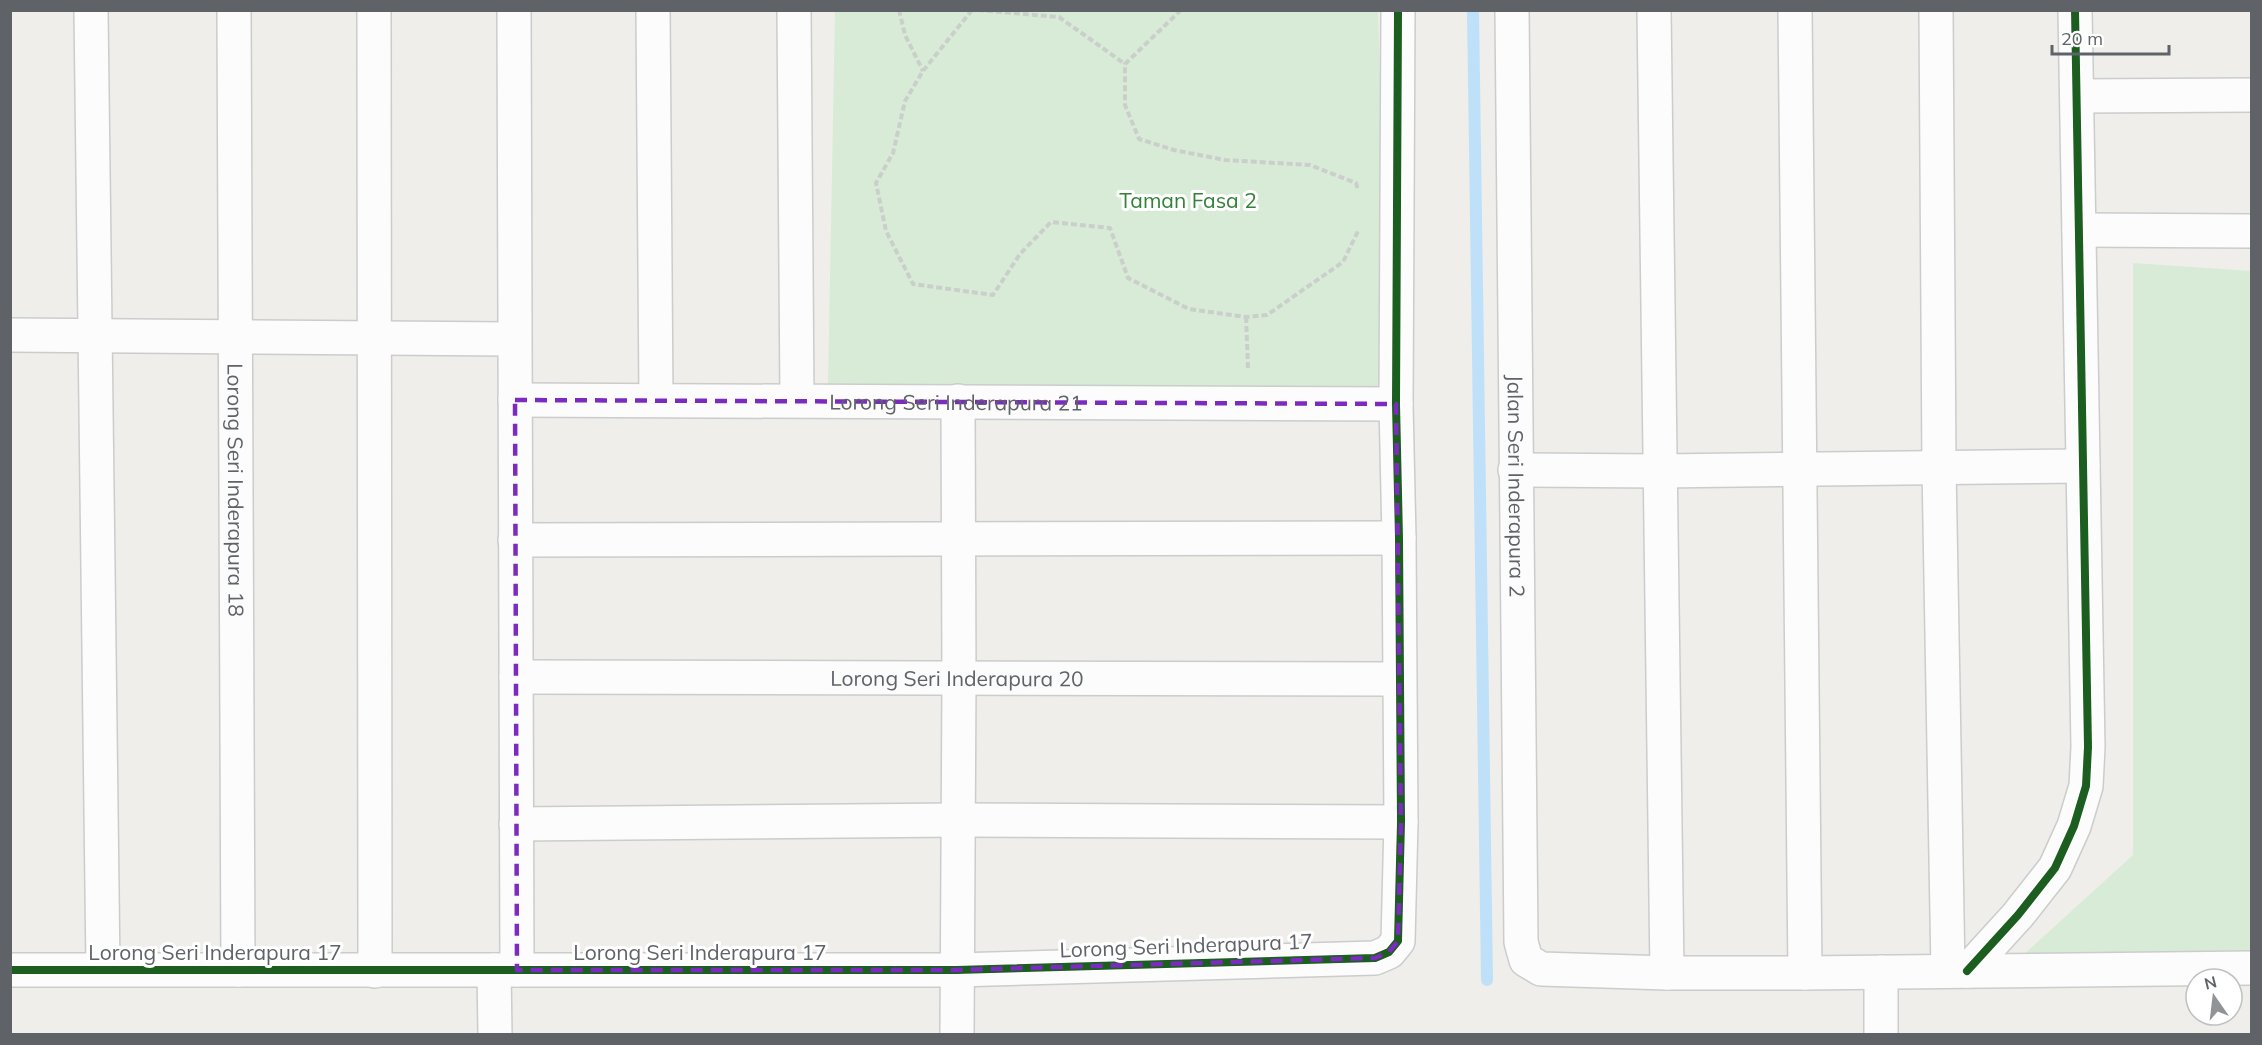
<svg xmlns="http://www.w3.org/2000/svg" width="2262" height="1045" font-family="Mulish,sans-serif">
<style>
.green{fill:#d8ebd6}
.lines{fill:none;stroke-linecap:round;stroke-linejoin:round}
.stream{stroke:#bfe0f9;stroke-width:12}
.minor-casing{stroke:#cbcccc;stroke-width:36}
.path{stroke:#cacfcc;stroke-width:4;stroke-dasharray:6 3;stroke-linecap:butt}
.minor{stroke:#fdfcfc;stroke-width:33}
.cycleway-casing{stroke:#fff;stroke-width:11}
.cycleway{stroke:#1b5e20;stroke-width:8}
.marked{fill:none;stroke:#7b2cbf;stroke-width:4.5;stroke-dasharray:12 8;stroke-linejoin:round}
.labels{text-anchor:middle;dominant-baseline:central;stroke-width:6;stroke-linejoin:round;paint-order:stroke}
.park-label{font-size:21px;fill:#348238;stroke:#fff}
.street-label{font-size:21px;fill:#5f6368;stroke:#fff}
</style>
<rect width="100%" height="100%" fill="#efeeea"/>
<g class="green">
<polygon points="835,11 1378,11 1389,392 828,387"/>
<polygon points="2133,263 2251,271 2251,960 2021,957 2133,855"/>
</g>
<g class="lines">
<polyline class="stream" points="1473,10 1487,980"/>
<defs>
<g id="minor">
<polyline points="91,10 103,969"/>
<path id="s1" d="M 234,10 L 238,970"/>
<polyline points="374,10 375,971"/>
<polyline points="514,10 517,970"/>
<polyline points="653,10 656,400"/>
<polyline points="794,10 797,400"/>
<path id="s2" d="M 1512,10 L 1521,942 L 1526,960 L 1541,969 L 1667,973 L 1805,973 L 2252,968"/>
<polyline points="1654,10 1667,973"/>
<polyline points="1795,10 1805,973"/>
<polyline points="1936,10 1939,467 1948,971"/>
<polyline points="2077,96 2252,95"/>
<polyline points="2079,230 2252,231"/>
<polyline points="10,335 514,339"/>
<path id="s3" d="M 515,400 L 1396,404"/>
<polyline points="1515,470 1660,471 2083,466"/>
<polyline points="515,540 1399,538"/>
<path id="s4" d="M 516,677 L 1399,679"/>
<polyline points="516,824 958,820 1401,822"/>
<polyline points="10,970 956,970 1375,958 1389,952 1398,941 1401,822 1399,538 1396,404 1398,10"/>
<polyline points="494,970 495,1034"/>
<polyline points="1967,971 2018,915 2055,868 2074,826 2086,786 2088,747 2075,10"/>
<polyline points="1881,972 1881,1034"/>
<polyline points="957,1034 959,679 958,401"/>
</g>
</defs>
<use href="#minor" class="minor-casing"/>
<g class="path">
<polyline points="899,10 905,35 923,71"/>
<polyline points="972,10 923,71 905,101 893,153 876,183 886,231 913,284 993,295 1020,254 1051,222 1110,228 1128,278 1189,309 1246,317 1267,315 1343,262 1358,231"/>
<polyline points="978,10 1059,17 1125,64"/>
<polyline points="1181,10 1125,64 1125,105 1139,139 1174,150 1225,160 1310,165 1356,183 1358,190"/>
<polyline points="1246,317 1248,368"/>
</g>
<use href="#minor" class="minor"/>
<defs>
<g id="cycleway">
<polyline points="10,970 956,970 1375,958 1389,952 1398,941 1401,822 1399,538 1396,404 1398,10"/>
<polyline points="1967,971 2018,915 2055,868 2074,826 2086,786 2088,747 2075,10"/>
</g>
</defs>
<use href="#cycleway" class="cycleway-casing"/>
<use href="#cycleway" class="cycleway"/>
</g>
<path class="marked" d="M 515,400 L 1396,404 L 1401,822 L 1398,941 L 1389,952 L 1375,958 L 956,970 L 517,970 Z"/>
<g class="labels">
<g class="park-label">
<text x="1188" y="200">Taman Fasa 2</text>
</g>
<g class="street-label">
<text stroke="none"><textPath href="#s3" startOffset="441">Lorong Seri Inderapura 21</textPath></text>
<text stroke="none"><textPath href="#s2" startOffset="476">Jalan Seri Inderapura 2</textPath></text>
<text stroke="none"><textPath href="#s1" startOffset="480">Lorong Seri Inderapura 18</textPath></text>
<text stroke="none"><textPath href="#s4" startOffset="441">Lorong Seri Inderapura 20</textPath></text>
<text transform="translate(1186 945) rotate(-2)">Lorong Seri Inderapura 17</text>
<text x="215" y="952">Lorong Seri Inderapura 17</text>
<text x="700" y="952">Lorong Seri Inderapura 17</text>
</g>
</g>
<rect width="2262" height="1045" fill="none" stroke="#5f6368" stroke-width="24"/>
<g transform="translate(2214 997) rotate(346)"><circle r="28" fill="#ffffff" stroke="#bfc1c3" stroke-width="1.5"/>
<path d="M0-4.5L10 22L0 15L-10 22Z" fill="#919496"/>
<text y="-9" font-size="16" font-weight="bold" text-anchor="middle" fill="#5f6368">N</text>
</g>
<path d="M2052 45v9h117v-9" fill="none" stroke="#5f6368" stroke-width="3"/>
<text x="2061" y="45" font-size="18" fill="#5f6368" stroke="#ffffff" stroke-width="4.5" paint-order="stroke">20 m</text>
</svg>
